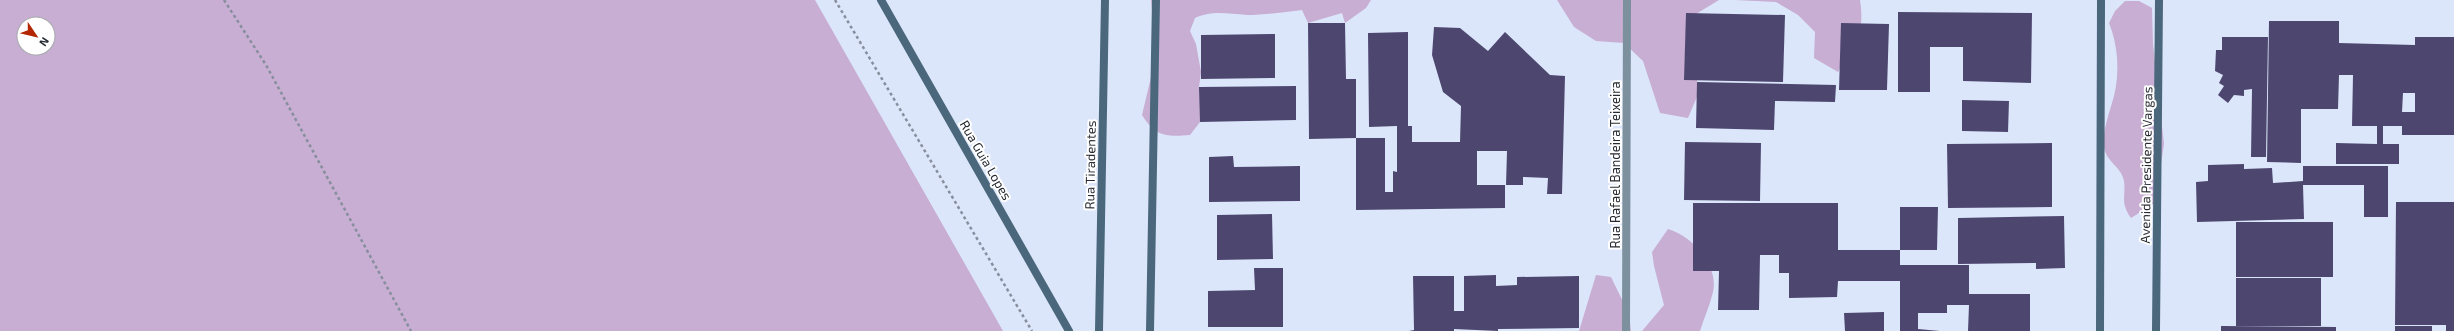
<svg xmlns="http://www.w3.org/2000/svg" width="2454" height="331" font-family="'Exo 2',sans-serif">
<style>
.green{fill:#c7aed2;fill-rule:evenodd}
.building{fill:#4d476f;fill-rule:evenodd}
.lines{fill:none;stroke-linecap:round;stroke-linejoin:round}
.path{stroke:#878e9d;stroke-width:2.5;stroke-dasharray:3 3;stroke-linecap:butt}
.street{stroke:#7d909e;stroke-width:8}
.secondary{stroke:#4b677b;stroke-width:8}
.labels{text-anchor:middle;dominant-baseline:central;stroke-width:4;stroke-linejoin:round;paint-order:stroke}
.street-label{font-size:13px;fill:#262a32;stroke:#fff}
</style>
<rect width="100%" height="100%" fill="#dce6fb"/>
<g class="green">
<path d="M 0,0 L 815,0 L 1003,331 L 0,331 ZM 24,24 L 48,24 L 48,48 L 24,48 Z"/>
<path d="M 1151,0 L 1371,0 L 1366,8 L 1345,23 L 1342,13 L 1308,23 L 1302,10 C 1284,12 1265,15 1247,15 C 1227,14 1214,10 1195,18 L 1190,31 L 1196,44 L 1201,72 L 1199,87 L 1202,91 L 1200,122 L 1190,135 C 1165,137 1155,136 1142,115 L 1156,56 Z"/>
<polygon points="1557,0 1719,0 1696,14 1697,81 1699,92 1688,118 1660,113 1643,61 1624,43 1596,41 1574,27"/>
<path d="M 1735,0 L 1860,0 C 1865,33 1856,45 1838,72 L 1814,58 L 1815,32 L 1798,15 L 1776,2 Z"/>
<path d="M 2125,1 L 2139,1 L 2152,8 L 2153,44 L 2164,144 L 2155,203 L 2131,218 C 2120,202 2126,198 2124,181 C 2122,167 2106,162 2104,147 C 2102,131 2110,111 2114,96 C 2120,72 2118,45 2109,23 L 2115,11 Z"/>
<path d="M 1668,229 C 1692,236 1719,265 1713,292 C 1710,305 1704,318 1700,331 L 1642,331 L 1664,305 L 1654,266 L 1652,252 Z"/>
<polygon points="1596,275 1611,277 1629,314 1631,331 1579,331"/>
</g>
<g class="building">
<polygon points="1898,12 2032,13 2031,83 1963,81 1963,47 1930,47 1930,92 1898,92"/>
<polygon points="1686,13 1785,15 1783,82 1684,80"/>
<path d="M 2269,21 L 2339,21 L 2339,43 L 2415,45 L 2415,37 L 2454,37 L 2454,135 L 2402,135 L 2402,126 L 2383,126 L 2383,144 L 2399,144 L 2399,164 L 2336,164 L 2336,143 L 2377,144 L 2377,126 L 2352,126 L 2353,75 L 2339,75 L 2338,109 L 2301,109 L 2301,163 L 2267,162 ZM 2403,93 L 2415,93 L 2415,112 L 2402,112 Z"/>
<polygon points="1308,23 1345,23 1346,79 1356,79 1356,138 1309,139"/>
<polygon points="1841,23 1889,24 1887,90 1839,90"/>
<polygon points="1434,27 1460,28 1488,51 1505,32 1550,75 1565,76 1562,194 1547,194 1548,178 1523,177 1523,185 1506,185 1507,151 1477,151 1477,185 1505,185 1505,208 1356,210 1356,138 1385,138 1385,192 1393,192 1393,171 1397,172 1397,126 1369,127 1368,33 1408,32 1408,126 1412,126 1412,142 1460,142 1461,106 1443,92 1432,55"/>
<polygon points="1275,34 1275,78 1201,79 1201,35"/>
<polygon points="2222,37 2268,37 2266,157 2251,157 2252,89 2244,90 2244,96 2234,95 2228,103 2218,95 2224,86 2219,83 2223,75 2215,71 2216,50 2222,50"/>
<polygon points="1697,82 1836,85 1835,102 1775,101 1774,130 1696,128"/>
<polygon points="1296,86 1296,120 1200,122 1199,87"/>
<polygon points="1962,100 2009,101 2008,132 1962,131"/>
<polygon points="1685,142 1761,143 1760,201 1684,200"/>
<polygon points="2052,143 2052,207 1948,208 1947,144"/>
<polygon points="1233,156 1234,167 1300,166 1300,201 1209,202 1209,157"/>
<polygon points="2244,164 2244,169 2272,168 2273,183 2303,181 2303,166 2388,166 2388,217 2364,217 2364,185 2303,185 2304,219 2197,222 2196,182 2208,181 2208,165"/>
<polygon points="2396,202 2454,202 2454,331 2446,331 2446,325 2395,325"/>
<polygon points="1693,203 1838,203 1838,250 1900,250 1900,265 1969,265 1969,294 2030,294 2030,331 1968,331 1969,305 1947,305 1947,313 1918,313 1918,329 1940,331 1900,331 1900,281 1838,281 1837,297 1789,298 1789,273 1779,273 1779,255 1760,255 1759,310 1718,310 1719,271 1693,271"/>
<polygon points="1900,207 1938,207 1937,250 1900,250"/>
<polygon points="1272,214 1273,259 1217,260 1217,215"/>
<polygon points="2064,216 2065,268 2036,269 2036,263 1958,264 1958,218"/>
<rect x="2236" y="222" width="97" height="55"/>
<polygon points="1254,268 1283,268 1283,327 1208,327 1208,291 1255,290"/>
<polygon points="1496,275 1496,286 1517,285 1517,277 1579,276 1579,328 1498,329 1498,331 1454,329 1454,331 1409,331 1414,330 1413,276 1454,276 1454,311 1464,311 1464,276"/>
<rect x="2236" y="278" width="85" height="48"/>
<polygon points="1884,312 1884,331 1845,331 1844,313"/>
<polygon points="2221,326 2336,327 2336,331 2221,331"/>
<rect x="2395" y="326" width="37" height="5"/>
</g>
<g class="lines">
<g class="path">
<polyline points="224,0 266,65 411,331"/>
<polyline points="835,0 1032,331"/>
</g>
<polyline class="street" points="1626,331 1627,0"/>
<g class="secondary">
<polyline points="881,0 1069,331"/>
<polyline points="1099,331 1105,0"/>
<polyline points="1150,331 1156,0"/>
<polyline points="2100,331 2101,0"/>
<polyline points="2156,331 2159,0"/>
</g>
</g>
<g class="labels">
<g class="street-label">
<text transform="translate(986 160) rotate(60)">Rua Guia Lopes</text>
<text transform="translate(1090 165) rotate(-89)">Rua Tiradentes</text>
<text transform="translate(1615 165) rotate(-90)">Rua Rafael Bandeira Teixeira</text>
<text transform="translate(2146 165) rotate(-89)">Avenida Presidente Vargas</text>
</g>
</g>
<g transform="translate(36 36) rotate(125)"><circle r="19" fill="#ffffff" stroke="#a8aaad"/>
<path d="M0-3L7 15L0 10L-7 15Z" fill="#b22601"/>
<text y="-6" font-size="11" font-weight="bold" text-anchor="middle" fill="#262a32">N</text>
</g>
</svg>
